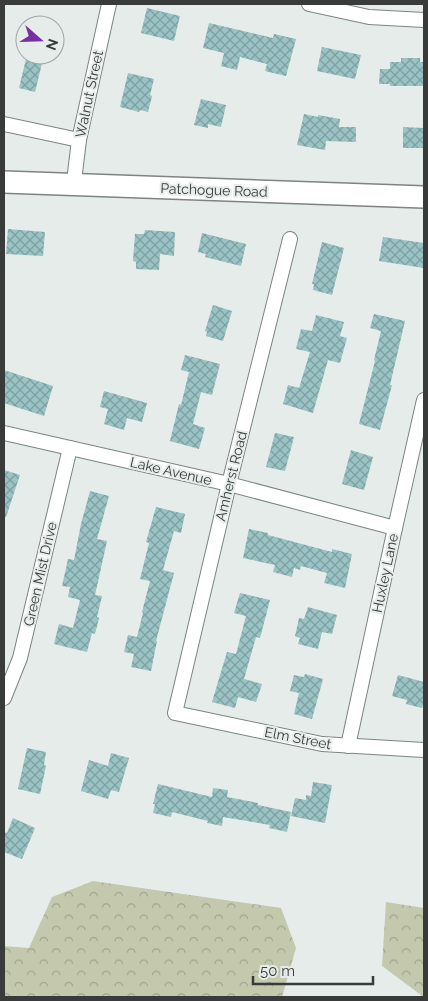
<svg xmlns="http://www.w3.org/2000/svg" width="428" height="1001" font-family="Raleway,sans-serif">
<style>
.forest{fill:url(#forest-crowns)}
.building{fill:url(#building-cross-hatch)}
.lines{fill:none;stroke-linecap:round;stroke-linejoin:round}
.minor-casing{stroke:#7e8481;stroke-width:16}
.primary-casing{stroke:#7e8481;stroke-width:24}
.minor{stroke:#fff;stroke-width:14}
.primary{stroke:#fff;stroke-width:21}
.labels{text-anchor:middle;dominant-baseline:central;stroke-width:4;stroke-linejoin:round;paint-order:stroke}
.street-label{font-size:14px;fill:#383b3a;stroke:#e5ecea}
</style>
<defs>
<pattern id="forest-crowns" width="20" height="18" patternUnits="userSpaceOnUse" patternTransform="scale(1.25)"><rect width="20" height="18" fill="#c4c9ae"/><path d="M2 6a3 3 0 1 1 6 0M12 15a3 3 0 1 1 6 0" fill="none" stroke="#a0a48f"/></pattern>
<pattern id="building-cross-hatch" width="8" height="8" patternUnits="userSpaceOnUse" patternTransform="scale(1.25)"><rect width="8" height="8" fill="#99c3c4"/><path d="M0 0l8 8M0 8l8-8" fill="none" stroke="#7ea0a0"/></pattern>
</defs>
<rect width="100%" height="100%" fill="#e5ecea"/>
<g class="forest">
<polygon points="93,881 281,908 296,948 282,997 4,997 4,946 29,948 52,897"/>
<polygon points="386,902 424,908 424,997 421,997 421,995 382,966"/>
</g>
<g class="building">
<polygon points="147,8 180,16 174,41 141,33"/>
<polygon points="209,23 273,38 274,34 296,39 286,76 265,71 267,64 240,57 237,70 221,66 224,53 203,48"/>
<polygon points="322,47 361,55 355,79 317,71"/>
<polygon points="27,55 44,55 35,92 19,88"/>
<polygon points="401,58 420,58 420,62 424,62 424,86 390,86 390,84 379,84 380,69 390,69 390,62 401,62"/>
<polygon points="128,73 154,79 150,95 152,96 148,112 140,110 139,112 120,107"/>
<polygon points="201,99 226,105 221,127 208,124 208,128 194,125"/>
<polygon points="304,114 318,117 318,115 340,119 339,127 356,127 356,142 326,141 325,150 297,145"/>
<polygon points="403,127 424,128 424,148 403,148"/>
<polygon points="8,229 45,232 43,256 6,254"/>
<polygon points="145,230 175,232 174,256 160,254 159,270 136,269 136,262 133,261 135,234 144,234"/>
<polygon points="202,233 246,244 241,266 205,257 206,254 198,252"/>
<polygon points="383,237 424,243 424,268 379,261"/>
<polygon points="322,242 344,248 332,295 313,290 314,284 312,284"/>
<polygon points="213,305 232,311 223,341 206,336 207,332 205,331"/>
<polygon points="374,314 405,321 390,385 392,385 380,430 359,424 375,361 374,360 381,331 370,328"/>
<polygon points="316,315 344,322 340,336 347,338 340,363 328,360 313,413 283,404 288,385 299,388 310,352 296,349 301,329 312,331"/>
<polygon points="185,355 220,364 212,395 201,392 193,424 205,428 199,449 170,441 179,404 181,405 189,372 181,370"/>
<polygon points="4,370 53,386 44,416 4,403"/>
<polygon points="104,391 147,403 142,422 127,418 124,430 104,424 108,409 100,407"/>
<polygon points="275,433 294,437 285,471 266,467"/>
<polygon points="351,450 373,457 364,490 342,484"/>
<polygon points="4,470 20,475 6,517 4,517"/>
<polygon points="90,491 109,496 97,539 107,541 95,595 102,596 97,617 99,618 95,634 92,633 87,652 54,644 59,624 73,628 80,600 68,597 70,587 62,586 68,559 74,560 81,524"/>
<polygon points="156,507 185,514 181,533 174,531 163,570 174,573 156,641 157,641 151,671 131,667 134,654 124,652 128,635 137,637 143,613 142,612 150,581 140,579 149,543 146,542"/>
<polygon points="249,529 268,533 268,535 332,552 332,549 352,554 345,588 324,583 327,573 301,566 300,570 294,568 292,577 273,572 275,565 243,558"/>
<polygon points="240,593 270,600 260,638 256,637 244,679 262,684 256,702 238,697 235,708 212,702 227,652 236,654 246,616 234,613"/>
<polygon points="308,607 337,615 332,634 322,632 318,649 298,644 300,638 295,636 299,618 304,619"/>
<polygon points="305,674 323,679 312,719 294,714 299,693 290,691 294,675 304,677"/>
<polygon points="398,675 424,682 424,701 422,708 406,704 407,700 392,696"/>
<polygon points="27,748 46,752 44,765 46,766 40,794 18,789"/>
<polygon points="111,753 129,758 119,792 111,790 108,799 81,791 89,760 108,766"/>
<polygon points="313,782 332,785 325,823 291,816 295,798 306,800 306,795 311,796"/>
<polygon points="158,784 212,797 213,788 228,790 227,797 258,803 258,805 291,812 287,832 269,828 270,825 223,817 222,826 207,823 208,821 172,812 171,817 153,813 155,804 153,804"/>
<polygon points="13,818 35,828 22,859 4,852 4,832 7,833"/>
</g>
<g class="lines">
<defs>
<g id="minor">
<polyline points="309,4 369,17 424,20"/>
<polyline points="4,124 79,140"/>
<polyline points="76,185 75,173 79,140 109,4"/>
<polyline points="290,239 229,484 175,713 322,744 424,750"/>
<polyline points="4,433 229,484 395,528"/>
<polyline points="4,698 20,658 70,448"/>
<polyline points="348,746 395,528 424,400"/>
</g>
<polyline id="primary" points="4,182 424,197"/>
</defs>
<use href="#minor" class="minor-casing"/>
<use href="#primary" class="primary-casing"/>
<use href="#minor" class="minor"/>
<use href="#primary" class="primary"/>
</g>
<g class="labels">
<g class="street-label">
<text transform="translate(89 94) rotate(-78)">Walnut Street</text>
<text transform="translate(214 190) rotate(2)">Patchogue Road</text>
<text transform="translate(171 471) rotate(13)">Lake Avenue</text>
<text transform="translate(231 476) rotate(-76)">Amherst Road</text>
<text transform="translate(385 573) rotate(-78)">Huxley Lane</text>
<text transform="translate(40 574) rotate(-77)">Green Mist Drive</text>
<text transform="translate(298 738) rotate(11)">Elm Street</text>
</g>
</g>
<rect width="428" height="1001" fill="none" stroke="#383b3a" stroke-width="10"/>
<g transform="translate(40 40) rotate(110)"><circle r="24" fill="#e5ecea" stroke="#a0a5a4"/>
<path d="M0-4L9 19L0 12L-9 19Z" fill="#7730a3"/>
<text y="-8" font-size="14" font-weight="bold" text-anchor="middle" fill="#383b3a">N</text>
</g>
<path d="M253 976v8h120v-8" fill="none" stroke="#383b3a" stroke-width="2.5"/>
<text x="260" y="976" font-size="15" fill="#383b3a" stroke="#e5ecea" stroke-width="4" paint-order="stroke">50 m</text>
</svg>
